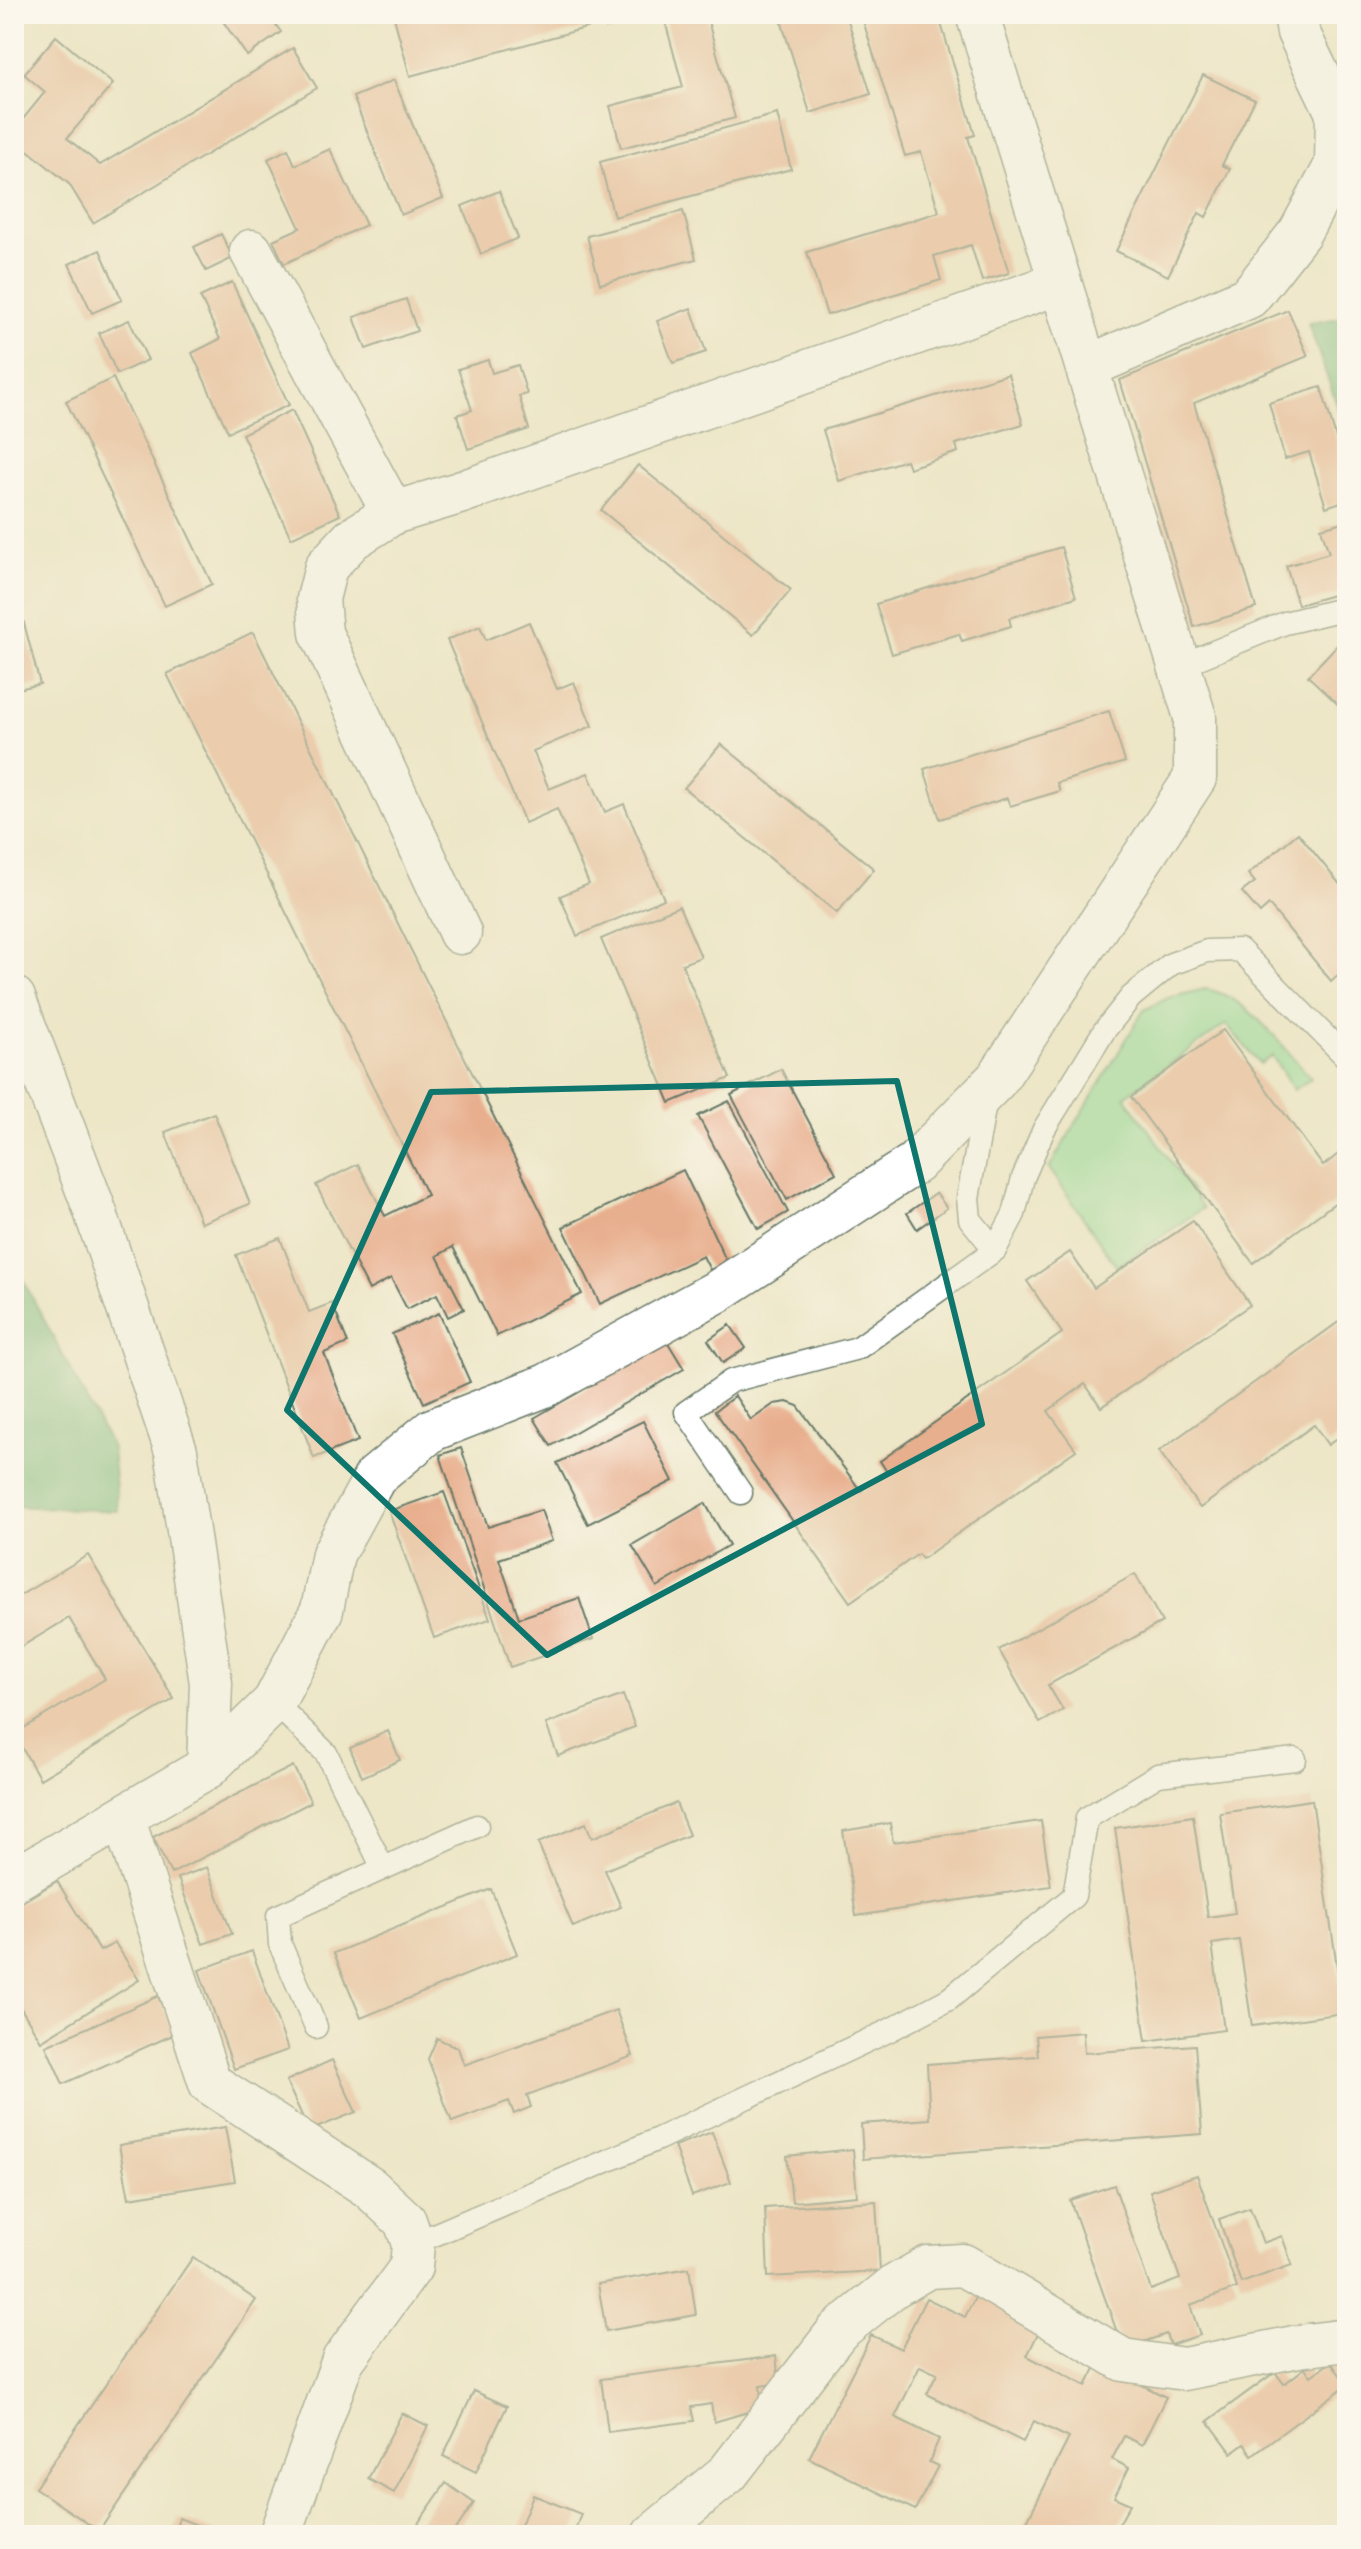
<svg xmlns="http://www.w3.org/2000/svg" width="1361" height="2549" font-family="'Architects Daughter',sans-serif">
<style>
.green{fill:#8bda98;stroke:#558c66;stroke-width:2}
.forest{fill:#70ba80;stroke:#487c5a;stroke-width:2}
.building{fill:#e8af8e}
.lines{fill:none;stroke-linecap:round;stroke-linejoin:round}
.lane-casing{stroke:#677867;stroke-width:25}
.street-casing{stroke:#677867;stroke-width:45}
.lane{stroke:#fff;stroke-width:22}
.street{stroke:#fff;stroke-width:42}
.marked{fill:none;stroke:#0f766e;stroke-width:6;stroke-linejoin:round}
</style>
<rect width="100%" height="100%" fill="#fbf7ec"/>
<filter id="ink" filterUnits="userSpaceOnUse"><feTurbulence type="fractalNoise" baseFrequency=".0125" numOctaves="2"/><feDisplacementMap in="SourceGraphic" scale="16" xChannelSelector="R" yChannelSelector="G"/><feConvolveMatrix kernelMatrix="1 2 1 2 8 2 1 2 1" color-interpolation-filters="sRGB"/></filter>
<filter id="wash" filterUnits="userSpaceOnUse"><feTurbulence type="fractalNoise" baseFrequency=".006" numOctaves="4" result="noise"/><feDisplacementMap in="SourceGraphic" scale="32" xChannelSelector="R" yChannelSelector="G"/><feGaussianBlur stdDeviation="1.8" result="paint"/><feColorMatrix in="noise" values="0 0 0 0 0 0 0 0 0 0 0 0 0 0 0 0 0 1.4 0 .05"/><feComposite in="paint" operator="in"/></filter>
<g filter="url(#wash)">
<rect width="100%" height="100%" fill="#ede6c7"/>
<path class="green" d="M 1205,989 C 1248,995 1283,1048 1311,1078 L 1294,1090 L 1272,1056 L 1260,1064 L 1226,1024 L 1125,1096 L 1203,1208 L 1117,1267 L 1049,1168 L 1144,1010 L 1168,998 Z"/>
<g class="forest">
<polygon points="1347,317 1347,433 1308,323"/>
<polygon points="14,1263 112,1448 118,1511 14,1506"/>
</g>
<g id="blocks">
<g class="building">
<polygon points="218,14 268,14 281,32 247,56"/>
<polygon points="393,14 652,14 652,15 606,28 604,23 410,76"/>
<polygon points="663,14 706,14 735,118 621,148 610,106 683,87"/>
<polygon points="779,14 846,14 871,94 810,113"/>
<polygon points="861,14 938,14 975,135 968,137 1009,273 982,281 971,245 934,256 941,280 827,315 807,252 939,212 921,152 905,156"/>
<polygon points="56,36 113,84 67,138 100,165 293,48 317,88 93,223 69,184 14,139 14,130 45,92 24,74"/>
<polygon points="1203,75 1255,100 1222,165 1230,169 1206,217 1199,213 1168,276 1116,251"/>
<polygon points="394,80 443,198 401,215 353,97"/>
<polygon points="777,114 791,169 614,217 600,162"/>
<polygon points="288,149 295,165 330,149 366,225 284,264 273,240 300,228 268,159"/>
<polygon points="499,191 518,238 481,254 462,206"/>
<polygon points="683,211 696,259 600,284 587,236"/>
<polygon points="221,234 233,258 206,271 194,247"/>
<polygon points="100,250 122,300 92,313 69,264"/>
<polygon points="232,282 289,405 228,432 192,353 220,339 200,297"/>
<polygon points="406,299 417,331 366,349 354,317"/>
<polygon points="691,308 706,352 673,363 657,321"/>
<polygon points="1288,310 1308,356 1194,403 1256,608 1194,627 1120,380"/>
<polygon points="129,320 148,360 117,374 99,333"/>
<polygon points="488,360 492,373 518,365 527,394 519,396 529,429 468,449 457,415 472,410 458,369"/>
<polygon points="1008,374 1023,424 956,444 958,452 909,468 906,460 839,481 823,430"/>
<polygon points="113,378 212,584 165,606 66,401"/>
<polygon points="1321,387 1347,475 1347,500 1326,507 1309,452 1285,459 1269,403"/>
<polygon points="292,410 340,515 291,538 242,434"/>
<polygon points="638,465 791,590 753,635 601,510"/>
<polygon points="1347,521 1347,591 1298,605 1286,566 1329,553 1321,528"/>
<polygon points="1061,547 1076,597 1009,618 1011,626 962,641 959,634 892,654 876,604"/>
<polygon points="15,589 40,684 14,690 14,590"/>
<polygon points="529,622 557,689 574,682 592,726 533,751 549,789 588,773 605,812 624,804 664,899 577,936 560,896 589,884 557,809 525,823 447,640 480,626 486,640"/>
<polygon points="253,632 582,1294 497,1336 453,1247 437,1256 464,1309 448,1317 437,1294 407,1309 391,1278 369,1290 316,1185 358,1164 385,1216 427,1195 167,674"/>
<polygon points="1341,641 1347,647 1347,713 1308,676"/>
<polygon points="1109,711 1125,762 1057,783 1060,791 1010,806 1007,798 940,819 924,769"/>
<polygon points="721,744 874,869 837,913 684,788"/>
<polygon points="1298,833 1347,893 1347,967 1331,981 1269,905 1260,913 1242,892 1255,882 1248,874"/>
<polygon points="679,906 701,957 682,964 730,1078 670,1103 601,939"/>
<polygon points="1223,1030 1323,1166 1347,1147 1347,1194 1253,1263 1131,1097"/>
<polygon points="781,1069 836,1173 787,1200 731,1095"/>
<polygon points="729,1101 788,1212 758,1229 698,1116"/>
<polygon points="214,1113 250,1204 201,1223 165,1132"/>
<polygon points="683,1170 727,1262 710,1270 703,1256 600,1304 563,1227"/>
<polygon points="936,1193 947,1208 917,1229 907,1213"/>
<polygon points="1193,1221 1250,1305 1101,1407 1085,1384 1048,1411 1076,1450 922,1559 918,1554 850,1602 715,1411 735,1396 751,1420 774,1404 787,1402 798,1406 861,1491 887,1472 880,1461 1062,1333 1027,1281 1070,1252 1094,1288"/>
<polygon points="280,1238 309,1312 332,1303 348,1343 324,1353 358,1441 314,1458 236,1255"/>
<polygon points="439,1313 470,1382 424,1403 392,1334"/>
<polygon points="1340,1321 1347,1331 1347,1431 1328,1445 1314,1425 1200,1508 1159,1451"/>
<polygon points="730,1325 746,1348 723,1363 708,1340"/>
<polygon points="667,1341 684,1369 551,1446 534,1418"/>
<polygon points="643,1421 673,1481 588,1524 557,1463"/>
<polygon points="461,1448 488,1527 541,1510 552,1541 499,1559 519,1618 579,1598 593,1639 510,1667 440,1455"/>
<polygon points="444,1492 490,1619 434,1638 389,1511"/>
<polygon points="705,1503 729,1545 657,1587 632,1545"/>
<polygon points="88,1555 174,1699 40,1779 14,1734 105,1679 69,1618 14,1651 14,1599"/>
<polygon points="1135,1574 1162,1622 1048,1685 1063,1710 1040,1723 999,1650"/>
<polygon points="623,1695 635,1727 558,1756 546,1724"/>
<polygon points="388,1731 400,1760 362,1777 350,1748"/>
<polygon points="293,1766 311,1802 171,1874 153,1837"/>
<polygon points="1312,1800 1344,2013 1252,2026 1239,1940 1212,1944 1224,2030 1146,2041 1115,1828 1193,1816 1208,1917 1235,1913 1220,1813"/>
<polygon points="676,1803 689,1835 605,1870 621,1907 573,1927 538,1843 586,1823 592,1838"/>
<polygon points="1041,1821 1051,1886 856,1916 843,1831 890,1823 893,1842"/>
<polygon points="207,1867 232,1934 203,1944 178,1878"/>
<polygon points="57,1881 100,1951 115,1943 139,1980 41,2041 14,1997 14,1907"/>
<polygon points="491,1889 517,1954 361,2018 334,1953"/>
<polygon points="252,1951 288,2050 234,2069 199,1970"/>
<polygon points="158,1996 175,2034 63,2084 46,2046"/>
<polygon points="616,2010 633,2056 527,2095 531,2107 514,2114 509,2101 452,2122 428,2059 437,2038 458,2048 464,2065"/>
<polygon points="1083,2032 1084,2053 1195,2045 1202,2134 863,2159 861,2124 930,2119 927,2064 1038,2056 1036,2036"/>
<polygon points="332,2060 356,2112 309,2131 286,2081"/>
<polygon points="225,2127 235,2181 129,2198 119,2145"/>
<polygon points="712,2132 731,2182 692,2196 674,2146"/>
<polygon points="853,2149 857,2196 792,2202 787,2156"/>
<polygon points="1197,2175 1237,2288 1190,2305 1200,2335 1170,2345 1166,2334 1123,2349 1070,2200 1114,2185 1151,2290 1180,2279 1150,2191"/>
<polygon points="876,2201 880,2271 768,2277 765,2208"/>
<polygon points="1250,2208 1263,2243 1282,2236 1292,2265 1241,2283 1219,2219"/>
<polygon points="193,2257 256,2300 99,2531 35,2488"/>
<polygon points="689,2268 696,2315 606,2331 598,2284"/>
<polygon points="977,2294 1041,2327 1027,2356 1086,2386 1098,2363 1166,2397 1142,2445 1124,2436 1112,2459 1129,2468 1114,2497 1130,2504 1118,2526 1136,2535 1086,2535 1089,2530 1079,2525 1074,2535 1020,2535 1069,2438 1034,2421 1023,2442 927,2394 937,2374 920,2366 895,2417 939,2439 929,2462 938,2466 915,2510 809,2458 871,2335 901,2349 926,2298 965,2317"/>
<polygon points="776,2356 779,2383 760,2386 762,2408 714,2422 711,2404 691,2407 694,2421 608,2432 601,2379"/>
<polygon points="1331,2362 1347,2385 1252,2455 1244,2444 1232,2453 1208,2421 1275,2372 1284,2384 1305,2368 1311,2376"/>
<polygon points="474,2391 507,2406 476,2472 443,2456"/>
<polygon points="402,2413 428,2426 394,2493 368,2479"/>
<polygon points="446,2483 474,2503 452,2535 410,2535"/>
<polygon points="533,2495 581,2514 573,2535 517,2535"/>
<polygon points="179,2518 222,2535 173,2535"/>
</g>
</g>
</g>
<g filter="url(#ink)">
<use href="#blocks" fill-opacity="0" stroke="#677867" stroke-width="2"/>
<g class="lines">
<defs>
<g id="lane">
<polyline points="1179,666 1285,623 1347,608"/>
<polyline points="986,1098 968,1198 970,1219 995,1250"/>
<polyline points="741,1493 686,1412 731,1381 858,1348 995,1250 1014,1214 1023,1178 1044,1129 1104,1031 1131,997 1171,964 1207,951 1240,950 1347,1058"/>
<polyline points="274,1702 326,1753 383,1868"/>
<polyline points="316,2027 280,1944 278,1916 477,1826"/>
<polyline points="413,2244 658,2139 888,2031 949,1999 1074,1896 1087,1818 1158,1775 1295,1759"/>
</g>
<g id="street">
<polyline points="251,251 393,513"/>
<polyline points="1087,367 1249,297 1300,232 1336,165 1337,113 1298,32 1295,14"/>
<polyline points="460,933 321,633 318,599 326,567 352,539 393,513 459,493 1060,283"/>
<polyline points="14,998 94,1208 176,1451 211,1683 208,1767"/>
<polyline points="123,1817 210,2083 370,2188 405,2221 413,2244 411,2267 343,2360 280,2535"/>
<polyline points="14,1880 208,1767 274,1702 322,1610 333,1554 375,1477 432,1430 547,1385 718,1291 915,1163 997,1079 1195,778 1195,717 977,14"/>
<polyline points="653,2535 728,2473 838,2331 893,2287 928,2267 963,2265 1123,2360 1184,2369 1299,2346 1347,2340"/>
</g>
</defs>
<use href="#lane" class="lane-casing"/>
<use href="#street" class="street-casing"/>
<use href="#lane" class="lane"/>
<use href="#street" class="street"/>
</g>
</g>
<path d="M0 0H1361V2549H0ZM 897,1081 L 982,1424 L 547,1655 L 287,1410 L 431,1092 Z" fill="#ede6c7" fill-opacity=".55" fill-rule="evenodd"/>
<path class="marked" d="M 897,1081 L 982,1424 L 547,1655 L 287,1410 L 431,1092 Z"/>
<rect width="1361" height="2549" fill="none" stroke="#fbf7ec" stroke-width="48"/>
</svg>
